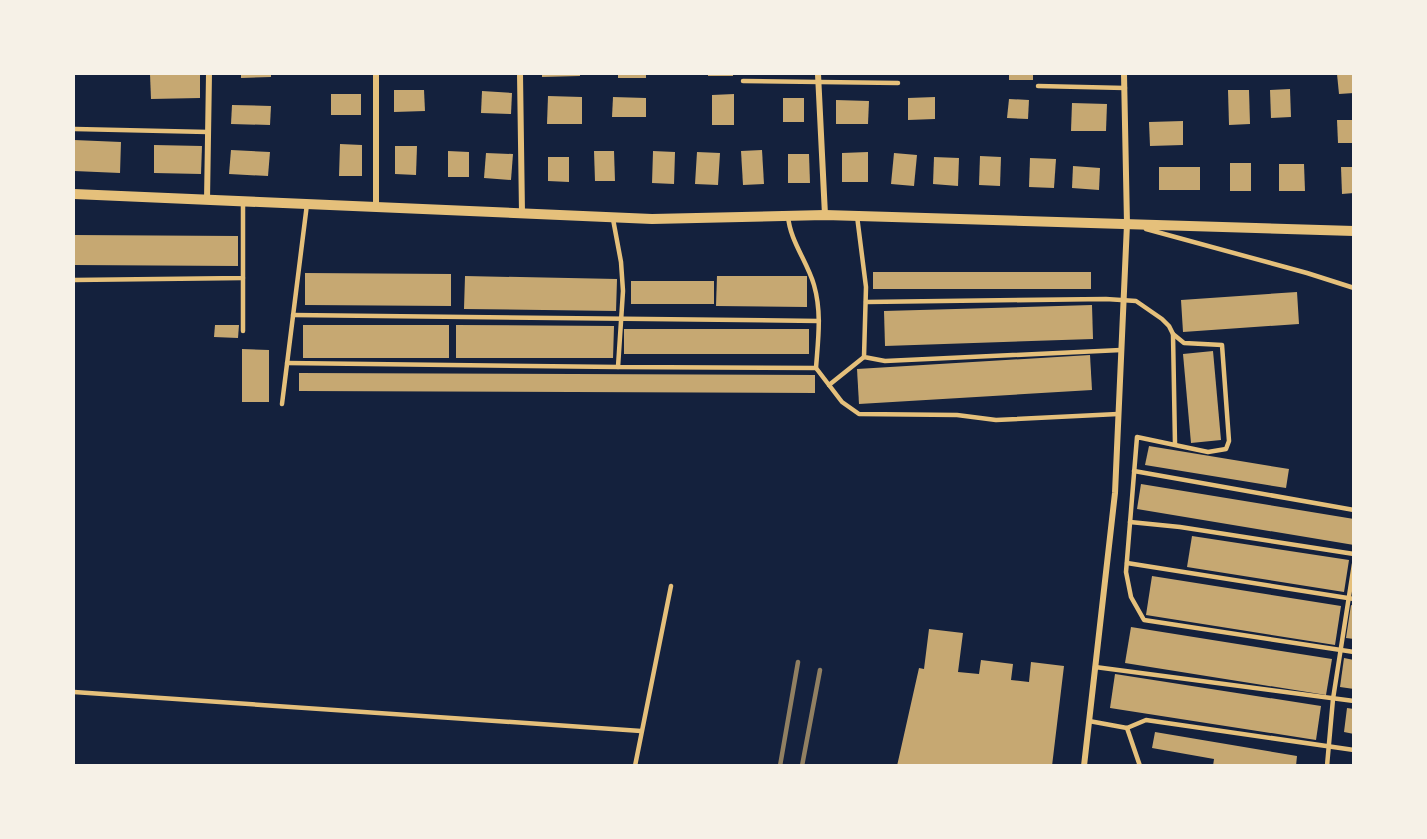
<svg xmlns="http://www.w3.org/2000/svg" width="1427" height="839" font-family="'Exo 2',sans-serif">
<style>
.building{fill:#c6a872}
.lines{fill:none;stroke-linecap:round;stroke-linejoin:round}
.service{stroke:#e5c07b;stroke-width:4.5}
.minor{stroke:#e5c07b;stroke-width:6}
.tertiary{stroke:#e5c07b;stroke-width:10}
.rail{stroke:#918062;stroke-width:4.5}
</style>
<rect width="100%" height="100%" fill="#14213d"/>
<g class="building">
<polygon points="150,74 200,74 200,98 151,99"/>
<polygon points="241,74 271,74 271,77 241,78"/>
<polygon points="542,74 580,74 580,76 542,77"/>
<rect x="618" y="74" width="28" height="4"/>
<rect x="708" y="74" width="25" height="2"/>
<rect x="1009" y="74" width="24" height="6"/>
<polygon points="1337,74 1354,74 1354,93 1339,94"/>
<polygon points="1290,89 1291,117 1271,118 1270,90"/>
<polygon points="394,90 424,90 425,111 394,112"/>
<polygon points="1228,90 1249,90 1250,124 1229,125"/>
<polygon points="482,91 512,93 511,114 481,113"/>
<rect x="331" y="94" width="30" height="21"/>
<polygon points="734,94 734,125 712,125 712,95"/>
<polygon points="548,96 582,97 582,124 547,124"/>
<polygon points="613,97 646,98 646,117 612,117"/>
<polygon points="935,97 935,119 908,120 908,98"/>
<rect x="783" y="98" width="21" height="24"/>
<polygon points="1009,99 1029,100 1028,119 1007,118"/>
<polygon points="836,100 869,101 868,124 836,124"/>
<polygon points="1072,103 1107,104 1106,131 1071,131"/>
<polygon points="232,105 271,106 270,125 231,124"/>
<polygon points="1337,120 1354,120 1354,143 1338,143"/>
<polygon points="1183,121 1183,145 1150,146 1149,122"/>
<polygon points="74,140 121,142 120,173 74,171"/>
<polygon points="340,144 362,145 362,176 339,176"/>
<polygon points="154,145 202,146 201,174 154,173"/>
<polygon points="395,146 417,146 416,175 395,174"/>
<polygon points="231,150 270,152 268,176 229,174"/>
<polygon points="762,150 764,184 743,185 741,151"/>
<polygon points="448,151 469,152 469,177 448,177"/>
<polygon points="594,151 614,151 615,181 595,181"/>
<polygon points="653,151 675,152 674,184 652,183"/>
<polygon points="697,152 720,153 718,185 695,184"/>
<polygon points="868,152 868,182 842,182 842,153"/>
<polygon points="486,153 513,154 511,180 484,178"/>
<polygon points="894,153 917,155 914,186 891,184"/>
<polygon points="788,154 809,154 810,183 788,183"/>
<polygon points="980,156 1001,157 1000,186 979,185"/>
<polygon points="548,157 569,157 569,182 548,181"/>
<polygon points="934,157 959,158 958,186 933,184"/>
<polygon points="1030,158 1056,159 1054,188 1029,187"/>
<rect x="1230" y="163" width="21" height="28"/>
<polygon points="1279,164 1304,164 1305,191 1279,191"/>
<polygon points="1073,166 1100,168 1099,190 1072,188"/>
<rect x="1159" y="167" width="41" height="23"/>
<polygon points="1341,167 1354,167 1354,193 1342,194"/>
<polygon points="74,235 238,236 238,266 74,265"/>
<rect x="873" y="272" width="218" height="17"/>
<polygon points="305,273 451,274 451,306 305,305"/>
<polygon points="465,276 617,279 616,311 464,309"/>
<polygon points="717,276 807,276 807,307 716,306"/>
<rect x="631" y="281" width="83" height="23"/>
<polygon points="1297,292 1299,324 1183,332 1181,300"/>
<polygon points="1092,305 1093,339 885,346 884,311"/>
<polygon points="215,325 239,325 238,338 214,337"/>
<rect x="303" y="325" width="146" height="33"/>
<polygon points="456,325 614,326 613,358 456,358"/>
<rect x="624" y="329" width="185" height="25"/>
<polygon points="242,349 269,350 269,402 242,402"/>
<polygon points="1213,351 1221,440 1191,443 1183,354"/>
<polygon points="1090,355 1092,390 859,404 857,369"/>
<polygon points="299,373 815,375 815,393 299,391"/>
<polygon points="1149,446 1289,469 1286,488 1145,465"/>
<polygon points="1141,484 1354,519 1354,545 1137,509"/>
<polygon points="1192,536 1349,560 1344,592 1187,567"/>
<polygon points="1152,576 1341,606 1335,645 1146,615"/>
<polygon points="1351,605 1354,606 1354,639 1346,638"/>
<polygon points="1131,627 1332,659 1326,695 1125,663"/>
<polygon points="929,629 963,633 958,672 979,674 981,660 1013,664 1011,680 1029,682 1031,662 1064,666 1052,766 897,766 919,668 924,669"/>
<polygon points="1344,658 1354,660 1354,689 1340,687"/>
<polygon points="1115,674 1321,706 1316,740 1110,708"/>
<polygon points="1347,708 1354,709 1354,734 1344,732"/>
<polygon points="1155,732 1297,756 1296,766 1213,766 1214,759 1152,748"/>
</g>
<g class="lines">
<g class="service">
<polyline points="743,81 898,83"/>
<polyline points="1038,86 1125,88"/>
<polyline points="75,129 208,132"/>
<polyline points="857,216 866,287 864,357 885,361 1121,350"/>
<path d="M 613,219 L 621,262 L 623,291 L 618,367 L 816,368 C 818,340 822,313 814,285 C 807,261 790,241 788,216"/>
<polyline points="1146,229 1307,273 1354,288"/>
<polyline points="243,278 243,331"/>
<polyline points="74,280 243,278 243,201"/>
<polyline points="866,302 1106,299 1136,301 1162,319 1169,326 1173,334 1184,343 1222,345 1229,441 1226,449 1208,452 1137,437 1126,572 1131,597 1144,620 1354,652"/>
<polyline points="293,315 819,321"/>
<polyline points="1173,334 1175,444"/>
<polyline points="287,363 618,367"/>
<polyline points="816,368 842,402 859,414 957,415 996,420 1118,414"/>
<polyline points="829,385 864,357"/>
<polyline points="282,404 307,204"/>
<polyline points="1134,471 1354,510"/>
<polyline points="1130,522 1180,527 1354,554"/>
<polyline points="1127,563 1354,599"/>
<polyline points="1095,667 1354,701"/>
<polyline points="74,692 641,731"/>
<polyline points="1089,721 1127,728 1146,720 1354,750"/>
<polyline points="1127,728 1140,766"/>
<polyline points="635,766 671,586"/>
<polyline points="1327,766 1333,699 1354,564"/>
</g>
<g class="minor">
<polyline points="376,74 376,206"/>
<polyline points="520,74 522,213"/>
<polyline points="818,74 825,215"/>
<polyline points="207,200 209,74"/>
<polyline points="1084,766 1115,493 1127,224 1124,74"/>
</g>
<polyline class="tertiary" points="74,194 652,219 825,215 1354,231"/>
<g class="rail">
<polyline points="780,766 798,662"/>
<polyline points="802,766 820,670"/>
</g>
</g>
<rect width="1427" height="839" fill="none" stroke="#f6f1e7" stroke-width="150"/>
</svg>
